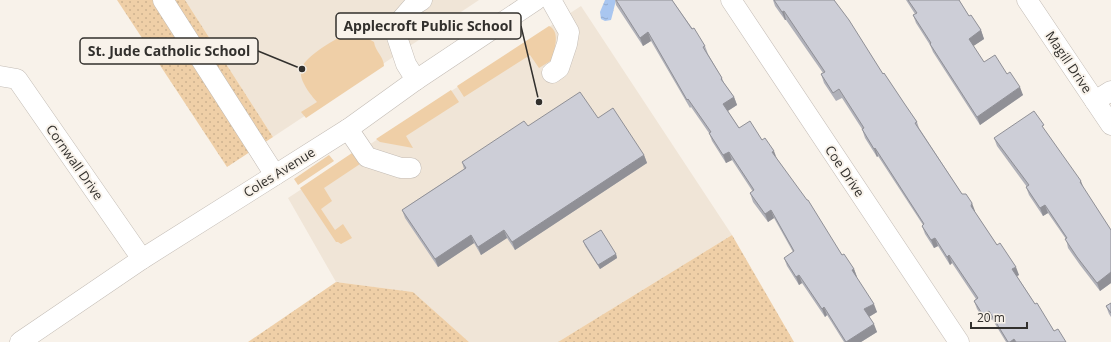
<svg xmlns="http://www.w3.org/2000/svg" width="1111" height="342" font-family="'Open Sans',sans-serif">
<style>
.built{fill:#f0e5d7}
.green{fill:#efcfa7}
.park{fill:url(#park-dots)}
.water{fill:url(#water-ripples)}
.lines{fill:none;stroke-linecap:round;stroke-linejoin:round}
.minor-casing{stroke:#c3bcb5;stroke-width:21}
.minor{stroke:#fff;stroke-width:20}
.wall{fill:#b0b1b9}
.shaded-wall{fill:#909096}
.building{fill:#cdced7;stroke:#909096}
.labels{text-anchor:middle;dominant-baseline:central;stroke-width:4;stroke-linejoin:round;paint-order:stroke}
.street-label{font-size:13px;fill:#32302d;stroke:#f8f2ea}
.leader{fill:none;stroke:#32302d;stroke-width:1.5}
.callout-dot{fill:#32302d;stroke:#f8f2ea;stroke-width:1.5}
.callout{fill:#f8f2ea;stroke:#32302d;stroke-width:1.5}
.callout-label{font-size:14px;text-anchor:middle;font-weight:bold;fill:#32302d}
</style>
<defs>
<pattern id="park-dots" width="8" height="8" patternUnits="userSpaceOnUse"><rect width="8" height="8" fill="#efcfa7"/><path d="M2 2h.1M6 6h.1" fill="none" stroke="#cdb290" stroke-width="1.8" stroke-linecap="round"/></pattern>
<pattern id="water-ripples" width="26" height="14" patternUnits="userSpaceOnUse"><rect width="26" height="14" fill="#a9c6f0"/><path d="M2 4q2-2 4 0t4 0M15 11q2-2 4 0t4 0" fill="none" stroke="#92aace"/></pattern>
</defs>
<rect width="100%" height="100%" fill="#f8f2ea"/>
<g class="built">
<polygon points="185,0 479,0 273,137"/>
<polygon points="581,6 732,235 558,342 469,342 413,292 336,282 288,198"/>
</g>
<g class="green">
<path d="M 549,26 C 561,32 554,49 552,60 L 539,68 L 530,55 L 464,97 L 457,86 Z"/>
<path d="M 350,32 L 362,35 L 374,42 C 375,51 384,57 384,66 L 306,118 L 301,112 L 317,102 C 311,95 299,81 301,70 C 304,56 337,38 350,32 Z"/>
<polygon points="451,90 459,102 406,136 413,148 380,142 376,139"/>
<polygon points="355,151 363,162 324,188 332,201 321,209 335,230 343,224 352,238 341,244 338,242 336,242 300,188"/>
<polygon points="329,155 334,161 298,185 294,179"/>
</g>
<g class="park">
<polygon points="117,0 185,0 273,137 227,167"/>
<polygon points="732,235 794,342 558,342"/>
<polygon points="336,282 413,292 469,342 248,342"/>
</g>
<path class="water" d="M 605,0 L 616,0 C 615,4 612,17 611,20 L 605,21 L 601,19 L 600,12 Z"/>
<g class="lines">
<defs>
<g id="minor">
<polyline points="163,0 275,175"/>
<polyline points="551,0 569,32 567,44 559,68 552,73"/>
<polyline points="731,0 959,342"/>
<polyline points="1027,0 1111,125"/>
<polyline points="0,76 17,79 142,259"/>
<polyline points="416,80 406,64 394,28 414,5 422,0"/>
<polyline points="1095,101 1111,91"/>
<polyline points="348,129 367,157 401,168 411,168"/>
<polyline points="20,342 142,259 348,129 416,80 536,0"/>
</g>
</defs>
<use href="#minor" class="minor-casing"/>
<use href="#minor" class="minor"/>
</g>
<g class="wall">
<polygon points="615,0 672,0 705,46 708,54 722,78 724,83 734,97 737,105 728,111 739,128 762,140 777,159 842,255 854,269 857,277 856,277 877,312 869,317 877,332 861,342 844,342 827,315 825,317 802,283 799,285 787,266 784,258 793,252 774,218 768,222 753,202 750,193 753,192 732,160 726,163 712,141 709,133 691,107 690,108 651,41 643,46 616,5"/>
<polygon points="773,0 834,0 883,74 917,122 919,128 962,194 975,211 975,212 997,245 1019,275 1017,276 1035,304 1054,331 1066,342 1006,342 992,319 986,323 977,309 974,301 976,299 952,263 950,265 938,246 934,248 925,234 922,226 923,225 878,156 877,157 865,138 862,129 842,98 836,101 824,83 821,74 823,73 786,20 785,20 775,6"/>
<polygon points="906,0 959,0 969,16 981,30 984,39 973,46 984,62 1007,74 1023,95 980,125 933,52 930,45 916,23 913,15 915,14"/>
<polygon points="598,118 644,155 647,163 515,250 507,238 481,255 474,243 438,267 405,218 402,210 464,169 462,162 528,126"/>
<polygon points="1046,132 1111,230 1111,283 1100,291 1080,265 1068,248 1066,239 1048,213 1043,216 1029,195 1026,187 1027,187 997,146 994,138"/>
<polygon points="583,241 616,254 617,258 600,269 585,246"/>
<polygon points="1111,303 1111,317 1109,314 1106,306"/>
</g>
<g class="shaded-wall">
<polygon points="784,11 786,20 785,20 782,12"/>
<polygon points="981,30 984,39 972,47 969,39"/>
<polygon points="648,32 651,41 643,46 640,38"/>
<polygon points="1020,87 1023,95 980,125 977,117"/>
<polygon points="734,97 737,105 726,112 723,104"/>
<polygon points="875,148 878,156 877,157 874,149"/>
<polygon points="774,151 777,159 772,152"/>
<polygon points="729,152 732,160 726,163 723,155"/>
<polygon points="644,155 647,163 515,250 512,242"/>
<polygon points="1081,181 1084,189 1080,182"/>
<polygon points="972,203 975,211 974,214 971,206"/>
<polygon points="1045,205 1048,213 1043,216 1040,208"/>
<polygon points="771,210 774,218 768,222 765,214"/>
<polygon points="504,230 507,238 481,255 478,247"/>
<polygon points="471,235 474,243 438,267 435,259"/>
<polygon points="935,238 938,246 934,248 931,240"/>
<polygon points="616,254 617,258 600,269 598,265"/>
<polygon points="949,255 952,263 950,265 947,257"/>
<polygon points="1016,267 1019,275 1015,277 1012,269"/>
<polygon points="854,269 857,277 855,278 852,270"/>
<polygon points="1111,272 1111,283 1100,291 1097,283"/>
<polygon points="799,275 802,283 799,285 796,277"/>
<polygon points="874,304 877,312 867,318 864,309"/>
<polygon points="824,307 827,315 825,317 822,309"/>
<polygon points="989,311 992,319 986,323 983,315"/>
<polygon points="874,324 877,332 861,342 846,342"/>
<polygon points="1014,339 1016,342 1010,342"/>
</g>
<g class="building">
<polygon points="616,0 672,0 692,29 694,28 705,46 703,47 722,78 721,79 734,97 723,104 739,128 750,121 762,140 765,138 774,151 772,152 807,200 808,200 842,255 844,254 854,269 852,270 874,304 864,309 874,324 846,342 824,307 822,309 799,275 796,277 784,258 794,251 771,210 765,214 750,193 754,190 729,152 723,155 709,133 711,132 688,99 687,100 648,32 640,38"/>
<polygon points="774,0 834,0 849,20 883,74 884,73 904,103 917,122 915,123 962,194 966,194 972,203 971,206 997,245 1000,243 1016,267 1012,269 1035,304 1037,303 1054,331 1058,329 1066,342 1016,342 1014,339 1010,342 1008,342 989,311 983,315 974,301 978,298 949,255 947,257 935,238 931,240 922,226 924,224 875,148 874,149 862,129 864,128 839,89 833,93 821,74 825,72 784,11 782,12"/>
<polygon points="908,0 959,0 969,16 971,15 981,30 969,39 984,62 995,55 1007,74 1010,72 1020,87 977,117 930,44 931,43 913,15 917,13"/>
<polygon points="580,92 598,118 613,108 644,155 512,242 504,230 478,247 471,235 435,259 402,210 466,168 462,162 524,121 528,126"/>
<polygon points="1034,111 1044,125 1042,126 1081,181 1080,182 1111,230 1111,272 1097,283 1077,257 1065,239 1067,238 1045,205 1040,208 1026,187 1029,185 994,138"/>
<polygon points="601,230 616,254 598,265 583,241"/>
<polygon points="1111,303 1111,313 1106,306"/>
</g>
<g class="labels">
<g class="street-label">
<text transform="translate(1069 62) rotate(56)">Magill Drive</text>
<text transform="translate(75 162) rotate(55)">Cornwall Drive</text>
<text transform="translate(845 171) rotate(56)">Coe Drive</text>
<text transform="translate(279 172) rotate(-32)">Coles Avenue</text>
</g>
</g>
<path class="leader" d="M539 102L521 26M302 69L258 51"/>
<g class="callout-dot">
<circle cx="539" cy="102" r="4"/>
<circle cx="302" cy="69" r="4"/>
</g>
<g class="callout">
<rect x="336" y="13" width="185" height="26" rx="4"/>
<rect x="80" y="38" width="178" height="26" rx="4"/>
</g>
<g class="callout-label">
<text x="428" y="31">Applecroft Public School</text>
<text x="169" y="56">St. Jude Catholic School</text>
</g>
<path d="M971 322v6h56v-6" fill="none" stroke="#32302d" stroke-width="2"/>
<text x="977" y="322" font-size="12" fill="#32302d" stroke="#f8f2ea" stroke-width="3" paint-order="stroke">20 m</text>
</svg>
